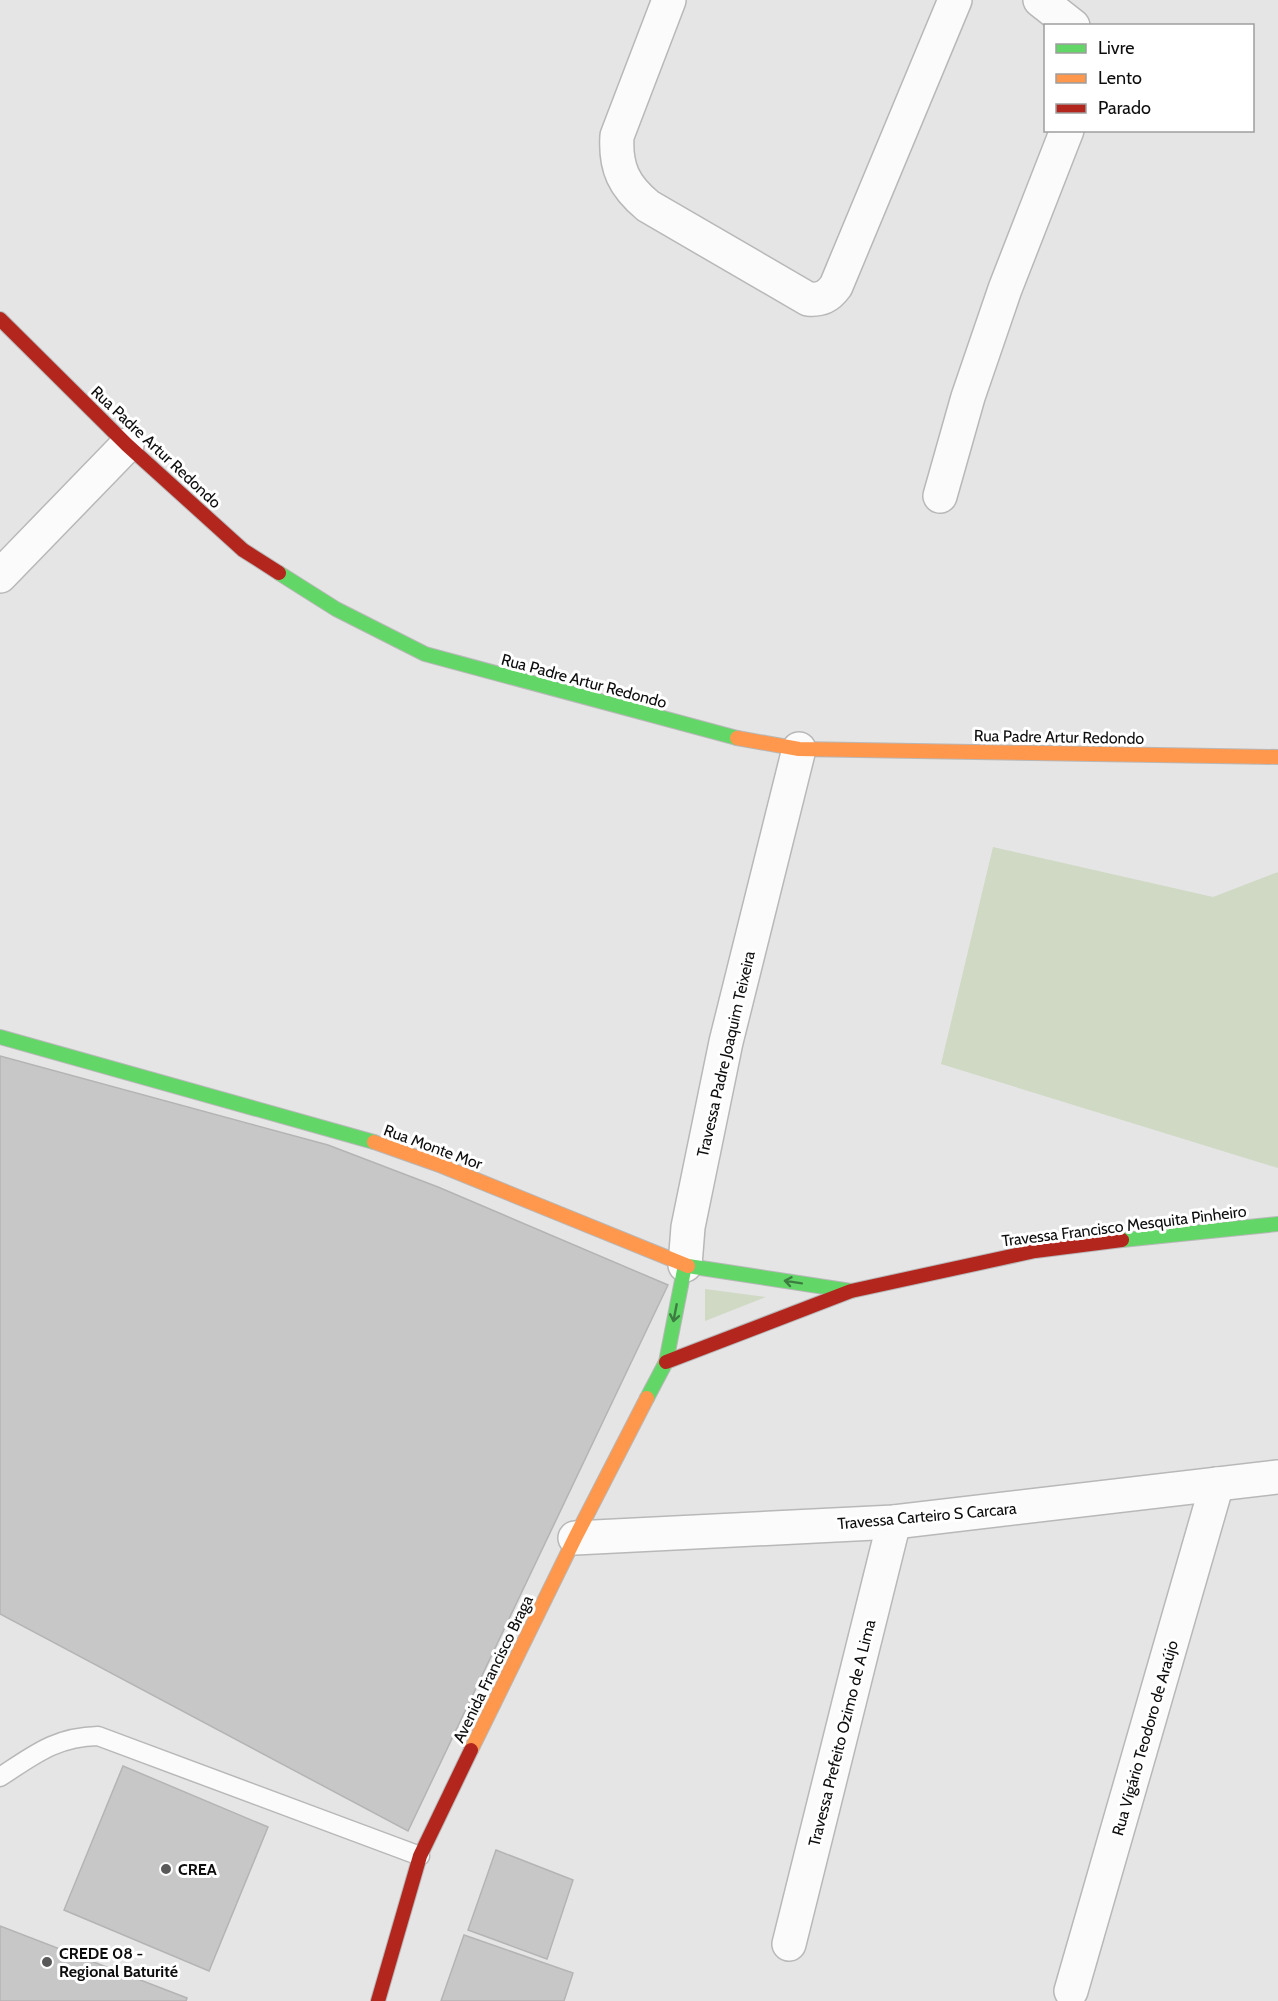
<svg xmlns="http://www.w3.org/2000/svg" width="1278" height="2001" font-family="Cabin,sans-serif">
<style>
.green{fill:#cfd9c3}
.building{fill:#c8c7c8;stroke:#b5b4b4;stroke-width:1.5}
.lines{fill:none;stroke-linecap:round;stroke-linejoin:round}
.lane-casing{stroke:#b8b8b8;stroke-width:21}
.street-casing{stroke:#b8b8b8;stroke-width:36}
.fast-casing{stroke:#b8b8b8;stroke-width:16}
.slow-casing{stroke:#b8b8b8;stroke-width:16}
.jam-casing{stroke:#b8b8b8;stroke-width:16}
.lane{stroke:#fbfbfb;stroke-width:18}
.street{stroke:#fbfbfb;stroke-width:33}
.fast{stroke:#63d668;stroke-width:14}
.slow{stroke:#ff974d;stroke-width:14}
.jam{stroke:#b3261e;stroke-width:14}
.oneway{stroke:#3c7c40}
.poi-dot{fill:#59595a;stroke:#fff;stroke-width:2}
.labels{text-anchor:middle;dominant-baseline:central;stroke-width:6;stroke-linejoin:round;paint-order:stroke}
.street-label{font-size:16px;fill:#0d0d0e;stroke:#fff}
.poi-label{font-size:16px;font-weight:bold;fill:#0d0d0e;stroke:#fff;text-anchor:start}
</style>
<rect width="100%" height="100%" fill="#e5e5e6"/>
<g class="green">
<polygon points="993,847 1213,897 1278,872 1278,1168 941,1064"/>
<polygon points="705,1289 766,1297 705,1321"/>
</g>
<g class="building">
<polygon points="0,1056 328,1145 438,1187 668,1285 408,1831 0,1614"/>
<polygon points="123,1766 268,1827 209,1971 64,1910"/>
<polygon points="496,1850 573,1880 547,1959 468,1930"/>
<polygon points="0,1926 187,1998 186,2001 0,2001"/>
<polygon points="464,1935 573,1973 564,2001 441,2001"/>
</g>
<g class="lines">
<defs>
<path id="lane" d="M 0,1777 C 34,1755 55,1737 98,1736 L 420,1856"/>
<g id="street">
<path d="M 669,0 L 617,136 C 615,168 624,186 648,206 L 808,299 C 821,300 828,297 836,286 L 955,0"/>
<polyline points="1040,0 1073,26"/>
<polyline points="940,496 968,397 1005,289 1067,130"/>
<polyline points="0,576 127,445"/>
<polyline points="685,1265 688,1227 726,1042 799,749"/>
<polyline points="575,1538 894,1522 1278,1477"/>
<polyline points="789,1944 894,1522"/>
<polyline points="1071,1991 1217,1484"/>
</g>
<g id="fast">
<polyline points="279,573 336,609 425,654 737,738"/>
<polyline points="0,1037 374,1142"/>
<polyline points="1122,1240 1278,1224"/>
<polyline points="688,1266 851,1291"/>
<polyline points="647,1398 666,1362 685,1265"/>
</g>
<g id="slow">
<polyline points="737,738 799,749 1278,757"/>
<polyline points="374,1142 442,1166 688,1266"/>
<polyline points="471,1750 575,1538 647,1398"/>
</g>
<g id="jam">
<polyline points="0,319 127,445 243,550 279,573"/>
<polyline points="666,1362 851,1291 1035,1251 1122,1240"/>
<polyline points="378,2001 420,1856 471,1750"/>
</g>
</defs>
<use href="#lane" class="lane-casing"/>
<use href="#street" class="street-casing"/>
<use href="#fast" class="fast-casing"/>
<use href="#slow" class="slow-casing"/>
<use href="#jam" class="jam-casing"/>
<use href="#lane" class="lane"/>
<use href="#street" class="street"/>
<use href="#fast" class="fast"/>
<use href="#slow" class="slow"/>
<use href="#jam" class="jam"/>
</g>
<defs><path id="oneway-shaft" d="M-6 0H5M1.5-3L5.5 0L1.5 3" fill="none" stroke-width="1.6" stroke-linecap="round" stroke-linejoin="round" transform="scale(1.5)"/></defs>
<g class="oneway">
<use href="#oneway-shaft" transform="translate(793 1282) rotate(-171)"/>
<use href="#oneway-shaft" transform="translate(675 1313) rotate(101)"/>
</g>
<g class="poi-dot">
<circle cx="166" cy="1869" r="6"/>
<circle cx="47" cy="1962" r="6"/>
</g>
<g class="labels">
<g class="street-label">
<text transform="translate(156 447) rotate(43)">Rua Padre Artur Redondo</text>
<text transform="translate(584 681) rotate(15)">Rua Padre Artur Redondo</text>
<text transform="translate(1059 737) rotate(1)">Rua Padre Artur Redondo</text>
<text transform="translate(726 1054) rotate(-77)">Travessa Padre Joaquim Teixeira</text>
<text transform="translate(433 1147) rotate(20)">Rua Monte Mor</text>
<text transform="translate(1124 1226) rotate(-7)">Travessa Francisco Mesquita Pinheiro</text>
<text transform="translate(927 1516) rotate(-5)">Travessa Carteiro S Carcara</text>
<text transform="translate(493 1669) rotate(-64)">Avenida Francisco Braga</text>
<text transform="translate(842 1733) rotate(-76)">Travessa Prefeito Ozimo de A Lima</text>
<text transform="translate(1145 1738) rotate(-74)">Rua Vigário Teodoro de Araújo</text>
</g>
<g class="poi-label">
<text x="178" y="1869">CREA</text>
<text x="59" y="1953">CREDE 08 -<tspan x="59" dy="18">Regional Baturité</tspan></text>
</g>
</g>
<rect x="1044" y="24" width="210" height="108" fill="#ffffff" stroke="#9e9e9f" stroke-width="1.5"/>
<rect x="1056" y="44" width="30" height="9" fill="#63d668" stroke="#9e9e9f" stroke-width="1.5"/>
<text x="1098" y="54" font-size="18" fill="#0d0d0e">Livre</text>
<rect x="1056" y="74" width="30" height="9" fill="#ff974d" stroke="#9e9e9f" stroke-width="1.5"/>
<text x="1098" y="84" font-size="18" fill="#0d0d0e">Lento</text>
<rect x="1056" y="104" width="30" height="9" fill="#b3261e" stroke="#9e9e9f" stroke-width="1.5"/>
<text x="1098" y="114" font-size="18" fill="#0d0d0e">Parado</text>
</svg>
